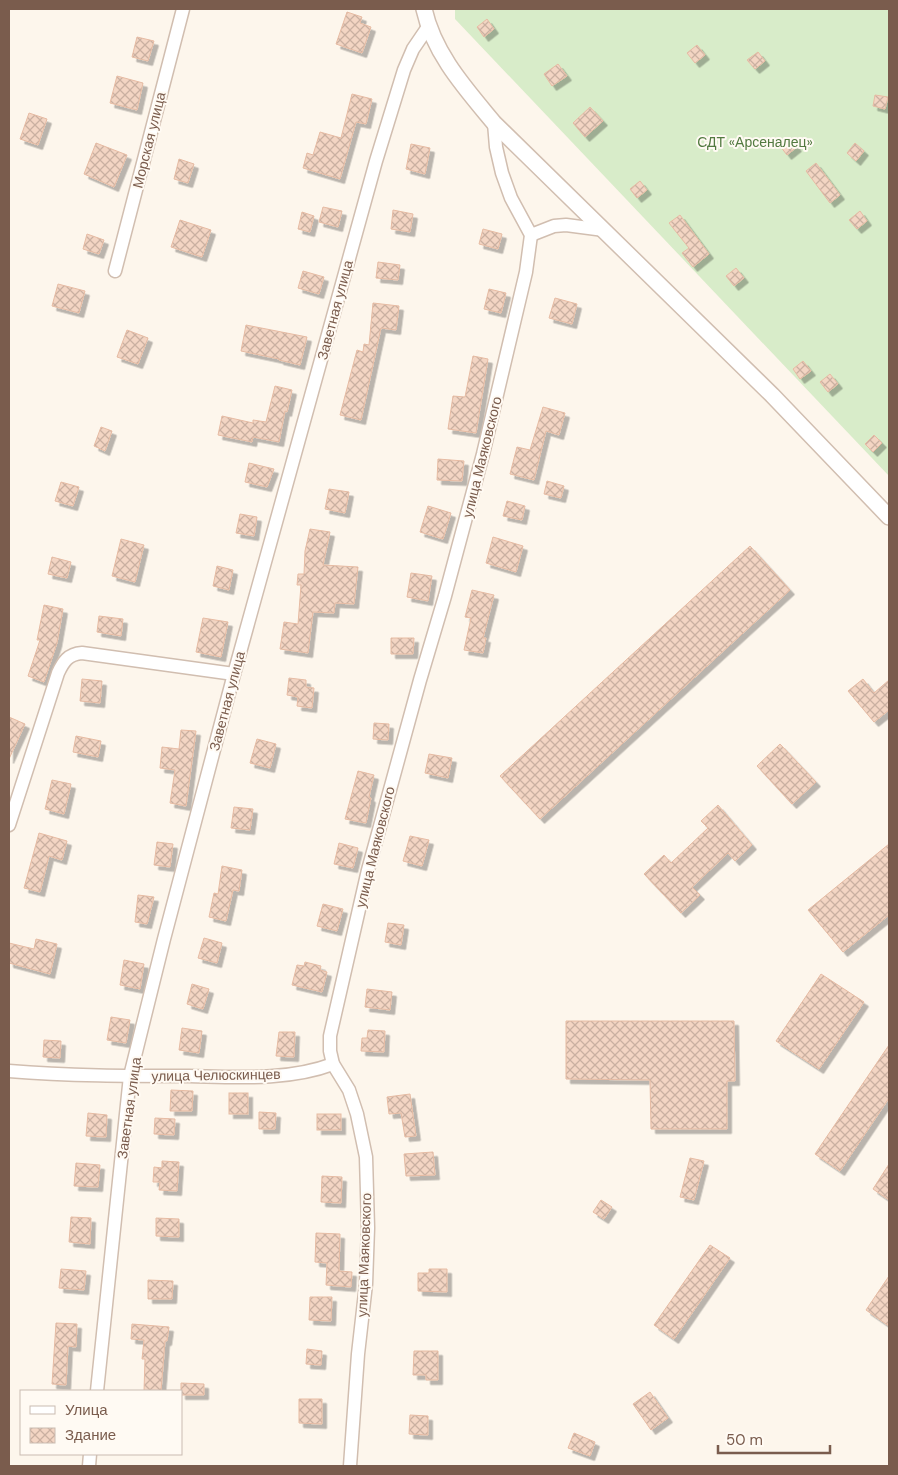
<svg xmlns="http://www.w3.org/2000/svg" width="898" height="1475" font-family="'DM Sans',sans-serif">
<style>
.garden{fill:#d8ecc9}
.building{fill:url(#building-cross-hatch);stroke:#e6bba3;filter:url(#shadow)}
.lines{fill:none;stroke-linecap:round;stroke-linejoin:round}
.minor-casing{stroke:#d1beb0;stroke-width:15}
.tertiary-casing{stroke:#d1beb0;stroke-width:18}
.minor{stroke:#fff;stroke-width:12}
.tertiary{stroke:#fff;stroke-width:15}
.labels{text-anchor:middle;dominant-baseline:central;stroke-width:4;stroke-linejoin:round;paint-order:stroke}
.street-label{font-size:14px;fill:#7a5c4d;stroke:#fffaf3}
.park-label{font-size:14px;fill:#537a41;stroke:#fffaf3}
</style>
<defs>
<pattern id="building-cross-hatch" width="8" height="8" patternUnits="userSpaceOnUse" patternTransform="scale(1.25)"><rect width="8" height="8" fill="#f3d5c3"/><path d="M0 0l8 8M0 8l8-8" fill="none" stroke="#cab0a1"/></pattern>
<filter id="shadow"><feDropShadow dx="4.5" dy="4.5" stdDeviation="0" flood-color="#0004"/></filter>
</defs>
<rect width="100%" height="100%" fill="#fdf6ec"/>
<polygon class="garden" points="455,9 889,9 889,476 455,19"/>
<g class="building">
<polygon points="347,12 362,17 360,23 371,27 362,53 336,44"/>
<polygon points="487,19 494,29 484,37 477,27"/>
<polygon points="137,37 154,41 148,61 132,57"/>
<polygon points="697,45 705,55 695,63 687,53"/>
<polygon points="758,52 765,61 755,69 747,60"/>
<polygon points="558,64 567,76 552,86 544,74"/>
<polygon points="117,76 143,83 137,110 110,103"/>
<polygon points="352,94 372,99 366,124 356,122 340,179 303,168 307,153 313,155 320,132 341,138"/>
<polygon points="875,95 888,97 885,109 873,106"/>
<polygon points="590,107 603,121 585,137 573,123"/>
<polygon points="29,113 47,119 38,145 20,139"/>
<polygon points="790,138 797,147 787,155 780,146"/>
<polygon points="96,143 127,155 114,187 84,174"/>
<polygon points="855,143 864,151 856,161 847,153"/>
<polygon points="411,144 430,148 425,174 406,169"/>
<polygon points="179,159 194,164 188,183 174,179"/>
<polygon points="816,163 840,195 830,203 806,171"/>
<polygon points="640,181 647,190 637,198 630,189"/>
<polygon points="323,207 342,211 338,227 319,222"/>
<polygon points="393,210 413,214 410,232 391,229"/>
<polygon points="860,211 867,221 857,229 849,220"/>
<polygon points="302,212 314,216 310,232 298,229"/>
<polygon points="680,215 709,254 693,267 682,253 689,248 669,223"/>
<polygon points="180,220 211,230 202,257 171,247"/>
<polygon points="483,229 502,234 498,249 479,244"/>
<polygon points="87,234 104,240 99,254 83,249"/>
<polygon points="378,262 400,265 398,280 376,278"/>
<polygon points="736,268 744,278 734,286 726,276"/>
<polygon points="303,271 324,277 319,294 298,288"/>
<polygon points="58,284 85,291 79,313 52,306"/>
<polygon points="489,289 506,293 501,313 484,309"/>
<polygon points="555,298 577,304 572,324 549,318"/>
<polygon points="373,303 399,306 396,330 381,328 361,420 340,415 357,350 363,352 364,344 369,345"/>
<polygon points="246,325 307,337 300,365 279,360 279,359 241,351"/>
<polygon points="127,330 148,338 138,364 117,357"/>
<polygon points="473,356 488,359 476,433 448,429 453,396 465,397"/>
<polygon points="803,361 811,371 800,379 793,369"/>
<polygon points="830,374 838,384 828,392 820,382"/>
<polygon points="275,386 292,390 287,412 285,411 279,442 253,437 252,442 218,435 222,416 253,423 253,420 266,422"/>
<polygon points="543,407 565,413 559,435 546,431 534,480 510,474 517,447 530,450"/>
<polygon points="101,427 112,431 105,451 94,446"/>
<polygon points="874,435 882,443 873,452 865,444"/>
<polygon points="438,459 464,461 462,481 437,480"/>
<polygon points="249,463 274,469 267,487 245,482"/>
<polygon points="547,481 564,486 561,498 544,494"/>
<polygon points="61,482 79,487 73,506 55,501"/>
<polygon points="329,489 349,492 345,513 325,509"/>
<polygon points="507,501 525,506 522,520 503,516"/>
<polygon points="428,506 451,513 443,539 420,532"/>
<polygon points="240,514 257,517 254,536 236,533"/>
<polygon points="310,529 330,532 323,565 358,567 354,604 335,603 334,613 313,612 308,653 280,649 284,622 298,624 301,585 297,585 298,574 304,574 305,551"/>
<polygon points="493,537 523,546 516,572 486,563"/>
<polygon points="121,539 144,545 135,582 112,576"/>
<polygon points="750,546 790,590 540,819 500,776"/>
<polygon points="52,557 71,562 67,578 48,574"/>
<polygon points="217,566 233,570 229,590 213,586"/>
<polygon points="411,573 432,576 428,601 407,597"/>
<polygon points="472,590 494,595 483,638 486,638 483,653 464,650 471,618 465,617"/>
<polygon points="44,605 63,609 57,643 44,682 28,676 40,640 37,640"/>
<polygon points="99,616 123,619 121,636 97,632"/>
<polygon points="203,618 228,622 221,657 196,652"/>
<polygon points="391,638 414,638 413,654 391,654"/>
<polygon points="289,678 306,680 306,687 314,688 312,708 297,706 298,697 287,695"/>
<polygon points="82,679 102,681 100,703 80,701"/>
<polygon points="863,679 874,693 889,680 889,710 874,722 848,691"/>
<polygon points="9,717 25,724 9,759"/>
<polygon points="374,723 389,724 388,740 373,739"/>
<polygon points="181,730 196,731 186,806 170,803 175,770 160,768 162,747 179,749"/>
<polygon points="76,736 101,741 98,757 73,752"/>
<polygon points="257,739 276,744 270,768 250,763"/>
<polygon points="780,744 816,782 792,804 757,766"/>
<polygon points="429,754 452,758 448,778 425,773"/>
<polygon points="358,771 374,775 369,797 371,798 366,823 345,819"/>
<polygon points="52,780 71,784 64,814 45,809"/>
<polygon points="718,805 752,845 735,861 728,853 692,887 700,895 681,913 644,874 664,855 671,863 708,828 701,821"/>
<polygon points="234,807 253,809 250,830 231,828"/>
<polygon points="39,833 67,841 62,860 49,856 40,892 24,888"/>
<polygon points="410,836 429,840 422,866 403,861"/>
<polygon points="157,842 173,844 170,867 154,865"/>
<polygon points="339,843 358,848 353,868 334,864"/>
<polygon points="889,844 889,915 843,952 808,910"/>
<polygon points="222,866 242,870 239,891 233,890 226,921 209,917 214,893 218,894"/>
<polygon points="138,895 154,897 147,924 135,922"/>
<polygon points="323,904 343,909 337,931 317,926"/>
<polygon points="388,923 404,925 401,945 385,942"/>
<polygon points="204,938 222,943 217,963 198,958"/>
<polygon points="36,939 57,944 50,974 9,963 9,943 34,949"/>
<polygon points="124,960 144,964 140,989 120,985"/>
<polygon points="305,962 321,966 320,970 327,972 322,992 292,985 297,965 304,966"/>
<polygon points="821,974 864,1002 819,1069 776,1041"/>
<polygon points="192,984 209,989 203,1009 187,1004"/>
<polygon points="367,989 392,992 390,1010 365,1007"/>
<polygon points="111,1017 130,1020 126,1043 107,1040"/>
<polygon points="566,1021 734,1021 735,1081 727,1081 727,1129 651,1129 650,1080 566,1079"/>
<polygon points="182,1028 202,1031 199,1053 179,1050"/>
<polygon points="368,1030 385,1031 384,1052 361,1051 362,1038 367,1038"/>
<polygon points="279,1032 295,1032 294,1057 276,1056"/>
<polygon points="44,1040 61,1041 60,1058 43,1057"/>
<polygon points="889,1045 889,1098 840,1171 815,1154"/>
<polygon points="171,1090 193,1091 192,1111 170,1111"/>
<rect x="229" y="1093" width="19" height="21"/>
<polygon points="410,1094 416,1136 405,1137 401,1113 389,1114 387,1097"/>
<polygon points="259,1112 276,1113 275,1129 259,1129"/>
<polygon points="88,1113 107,1115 106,1137 86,1136"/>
<rect x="317" y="1114" width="24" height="16"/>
<polygon points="155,1118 175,1119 174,1135 154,1134"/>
<polygon points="433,1152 435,1175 406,1176 404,1154"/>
<polygon points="690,1158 704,1161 694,1200 680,1197"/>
<polygon points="162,1161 179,1162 177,1191 159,1190 160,1182 153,1182 154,1167 162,1168"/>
<polygon points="76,1163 100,1165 98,1187 74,1186"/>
<polygon points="889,1164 889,1200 873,1189"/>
<polygon points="322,1176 342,1177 341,1203 321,1202"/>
<polygon points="601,1200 612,1207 604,1219 593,1212"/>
<polygon points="71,1217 91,1218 90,1244 69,1242"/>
<polygon points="156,1218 179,1219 179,1237 156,1236"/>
<polygon points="316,1233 340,1234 339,1271 352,1272 351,1287 326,1285 327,1263 315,1262"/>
<polygon points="710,1245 730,1258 674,1339 654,1325"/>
<polygon points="61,1269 86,1271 84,1290 59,1288"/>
<polygon points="429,1269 447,1269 447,1292 418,1291 418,1273 429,1273"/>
<polygon points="889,1276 889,1326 866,1310"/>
<polygon points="148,1280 173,1281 172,1299 148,1299"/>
<polygon points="310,1297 332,1297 331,1321 309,1320"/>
<polygon points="56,1323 77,1324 76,1347 68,1346 66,1385 52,1384"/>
<polygon points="132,1324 169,1327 167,1341 165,1341 161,1391 144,1391 145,1359 142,1359 144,1340 131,1339"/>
<polygon points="307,1349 322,1351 321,1365 306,1364"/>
<polygon points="414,1351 438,1351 438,1380 426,1380 426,1375 413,1375"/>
<polygon points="181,1383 204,1384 204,1395 181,1395"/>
<polygon points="650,1392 668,1418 651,1430 633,1404"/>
<polygon points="299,1399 322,1399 322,1424 299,1423"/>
<polygon points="410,1415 428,1416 428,1435 409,1434"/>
<polygon points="574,1433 595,1442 590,1456 568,1448"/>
</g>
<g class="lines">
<defs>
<g id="minor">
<polyline points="531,235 554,226 566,225 604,230"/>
<polyline points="115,271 183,9"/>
<path d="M 9,825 L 58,673 C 63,662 68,654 82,653 L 234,674"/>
<path d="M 9,1071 C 69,1076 128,1076 189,1076 C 236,1077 288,1081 333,1064"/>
<polyline points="97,1391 130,1076 164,939 234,674 376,161 404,70 413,49 428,27"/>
<polyline points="89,1466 90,1454"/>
<polyline points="350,1466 358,1354 366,1284 368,1228 366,1157 357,1114 349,1090 333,1064 330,1051 330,1036 368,870 420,680 445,596 483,454 526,272 531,235 511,198 502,173 496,147 494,123"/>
</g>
<path id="tertiary" d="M 424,9 C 434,54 465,88 494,123 L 772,395 L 889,517"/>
</defs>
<use href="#minor" class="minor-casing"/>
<use href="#tertiary" class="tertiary-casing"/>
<use href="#minor" class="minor"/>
<use href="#tertiary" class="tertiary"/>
</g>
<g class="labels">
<g class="street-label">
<text transform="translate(149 140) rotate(-76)">Морская улица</text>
<text transform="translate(335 310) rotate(-75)">Заветная улица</text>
<text transform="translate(482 457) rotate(-76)">улица Маяковского</text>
<text transform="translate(227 701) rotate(-75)">Заветная улица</text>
<text transform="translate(375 847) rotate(-76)">улица Маяковского</text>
<text transform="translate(216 1075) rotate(-1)">улица Челюскинцев</text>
<text transform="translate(129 1108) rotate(-82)">Заветная улица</text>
<text transform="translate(364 1255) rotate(-88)">улица Маяковского</text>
</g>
<g class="park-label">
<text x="755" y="142">СДТ «Арсеналец»</text>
</g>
</g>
<rect width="898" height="1475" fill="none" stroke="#7a5c4d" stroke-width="20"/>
<rect x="20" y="1390" width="162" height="65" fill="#fffaf3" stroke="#cabbb1"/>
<rect x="30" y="1406" width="25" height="8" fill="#ffffff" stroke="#cabbb1"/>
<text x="65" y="1415" font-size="15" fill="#7a5c4d">Улица</text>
<rect x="30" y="1428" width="25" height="15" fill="url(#building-cross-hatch)" stroke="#cabbb1"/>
<text x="65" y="1440" font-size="15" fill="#7a5c4d">Здание</text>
<path d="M718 1445v8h112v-8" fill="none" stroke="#7a5c4d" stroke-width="2.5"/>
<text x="726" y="1445" font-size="15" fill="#7a5c4d" stroke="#fffaf3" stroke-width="4" paint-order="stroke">50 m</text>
</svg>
